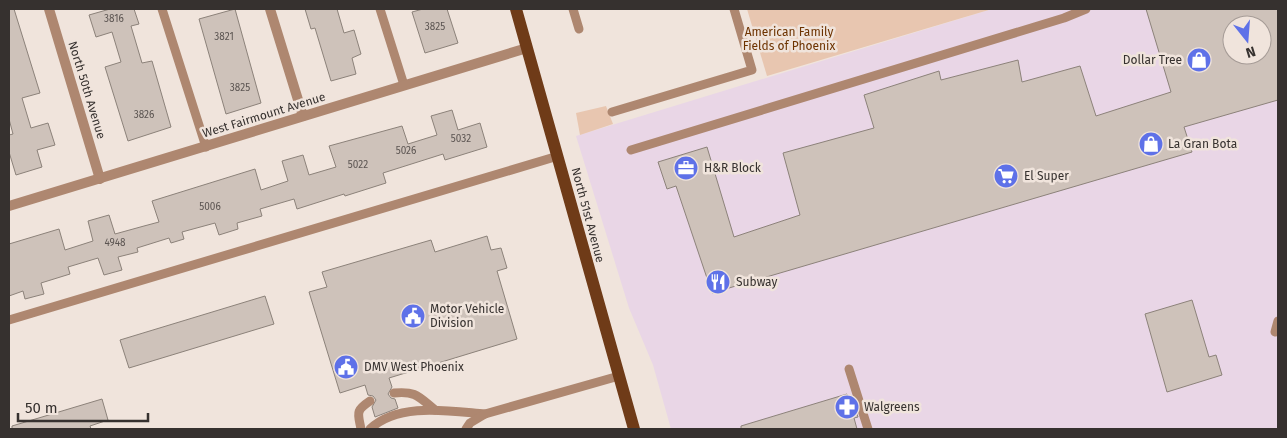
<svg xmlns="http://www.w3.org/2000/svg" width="1287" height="438" font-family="'Fira Sans',sans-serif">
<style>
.commercial{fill:#e9d6e6;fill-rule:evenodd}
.green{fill:#e8c6b0}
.building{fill:#cec2ba;stroke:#8c827a;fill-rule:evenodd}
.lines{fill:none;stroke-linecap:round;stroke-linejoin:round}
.service{stroke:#ae8770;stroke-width:9}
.minor{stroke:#ae8770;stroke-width:10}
.primary{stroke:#6f3b18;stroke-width:12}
.labels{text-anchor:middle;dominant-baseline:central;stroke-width:5;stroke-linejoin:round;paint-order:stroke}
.number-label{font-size:10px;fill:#5c5552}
.park-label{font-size:12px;fill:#6d3300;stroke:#f0e4dc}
.poi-label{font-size:12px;fill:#36312f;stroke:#f0e4dc;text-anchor:start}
.street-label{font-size:12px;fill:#36312f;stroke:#f0e4dc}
</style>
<rect width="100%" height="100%" fill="#f0e4dc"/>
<path class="commercial" d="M 992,9 L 1278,9 L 1278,429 L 671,429 L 653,365 L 629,308 L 576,136 ZM 1232,25 L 1262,25 L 1262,55 L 1232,55 Z"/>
<g class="green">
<polygon points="747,9 992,9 767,76"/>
<polygon points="606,106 613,124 580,135 576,113"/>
</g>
<g class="building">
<polygon points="9,9 14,9 40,93 22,98 31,128 48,123 55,145 37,150 42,167 16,175 9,152 9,135 13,134 9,119"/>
<polygon points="110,9 134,9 139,24 131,26 142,63 152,61 171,127 128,141 105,67 121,62 112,32 96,37 89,15"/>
<polygon points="235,9 261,103 226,114 199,19"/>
<polygon points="305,9 337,9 344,33 354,30 361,54 352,58 356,74 331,81 315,28 311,29"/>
<polygon points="423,9 447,9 458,43 425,53 412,12"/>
<path d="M 1146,9 L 1278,9 L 1278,100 L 1184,127 L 1192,152 L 712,293 L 676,186 L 667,189 L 658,162 L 707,147 L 734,237 L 800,215 L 783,153 L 874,128 L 864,95 L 939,71 L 941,80 L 1018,60 L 1022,82 L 1080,66 L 1096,116 L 1171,92 ZM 1232,25 L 1262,25 L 1262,55 L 1232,55 Z"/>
<polygon points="452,110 458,130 480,123 487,147 445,160 443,154 383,173 386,183 345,196 344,194 297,209 294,199 260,209 262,216 237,223 238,229 219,235 215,223 182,232 184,239 171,243 169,238 137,248 138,252 118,257 122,270 104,275 98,258 68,267 70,274 41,283 44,294 25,299 23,291 9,296 9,244 59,229 65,250 93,241 88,221 109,215 115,234 144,226 159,222 152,201 255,169 261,190 288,181 282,161 303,155 309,175 336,167 329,146 402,126 408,144 437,135 431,116"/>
<polygon points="487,236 491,250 501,248 507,268 497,271 517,339 389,378 392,387 388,394 391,398 395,399 398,408 375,417 372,407 376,400 373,396 368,395 365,385 340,393 309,292 327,287 322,272 431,240 435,252"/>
<polygon points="265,296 274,324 129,368 120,340"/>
<polygon points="1192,300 1209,357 1216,355 1222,375 1167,392 1145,314"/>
<polygon points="847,394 848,397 851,397 858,417 854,418 857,429 741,429 741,426"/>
<polygon points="102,399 108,420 90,426 91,429 12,429 12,426"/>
</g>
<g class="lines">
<g class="service">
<polyline points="162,9 206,147"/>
<polyline points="380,9 404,85"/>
<polyline points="573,9 579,29"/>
<polyline points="612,112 752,70 734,9"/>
<polyline points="631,150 1064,18 1086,9"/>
<polyline points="9,320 558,156"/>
<polyline points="1275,332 1278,321"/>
<polyline points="849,369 868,429"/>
<path d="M 394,393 C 416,391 418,396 435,410"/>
<path d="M 361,429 C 358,413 355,411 370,401"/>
<path d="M 370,429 C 398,402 449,411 485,414"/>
<polyline points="466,429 470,423 485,414 619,376"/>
</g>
<g class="minor">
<polyline points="49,9 100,179"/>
<polyline points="270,9 303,116"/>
<polyline points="9,206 527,48"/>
</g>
<polyline class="primary" points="516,9 634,429"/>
</g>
<defs>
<symbol id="shop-disc" viewBox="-11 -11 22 22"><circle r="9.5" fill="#5e71e8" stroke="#f0e4dc"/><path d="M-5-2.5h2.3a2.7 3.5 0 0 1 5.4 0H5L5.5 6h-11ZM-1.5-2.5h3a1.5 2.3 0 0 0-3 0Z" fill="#fff"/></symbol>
<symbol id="office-disc" viewBox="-11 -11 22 22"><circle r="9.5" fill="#5e71e8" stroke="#f0e4dc"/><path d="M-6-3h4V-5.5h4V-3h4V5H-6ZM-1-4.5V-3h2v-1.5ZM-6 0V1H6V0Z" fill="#fff"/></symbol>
<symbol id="supermarket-disc" viewBox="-11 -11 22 22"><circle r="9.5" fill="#5e71e8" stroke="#f0e4dc"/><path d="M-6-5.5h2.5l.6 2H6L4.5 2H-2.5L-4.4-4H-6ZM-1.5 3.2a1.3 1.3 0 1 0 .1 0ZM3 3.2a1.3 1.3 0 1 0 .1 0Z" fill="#fff"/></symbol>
<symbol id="restaurant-disc" viewBox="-11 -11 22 22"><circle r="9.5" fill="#5e71e8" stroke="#f0e4dc"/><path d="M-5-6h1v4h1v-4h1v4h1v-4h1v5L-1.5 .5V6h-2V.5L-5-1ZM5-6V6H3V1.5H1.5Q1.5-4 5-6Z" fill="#fff"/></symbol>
<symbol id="civic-disc" viewBox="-11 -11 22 22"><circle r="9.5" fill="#5e71e8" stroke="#f0e4dc"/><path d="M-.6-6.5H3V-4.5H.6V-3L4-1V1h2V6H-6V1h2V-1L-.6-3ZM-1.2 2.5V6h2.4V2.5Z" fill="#fff"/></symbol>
<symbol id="pharmacy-disc" viewBox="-11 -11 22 22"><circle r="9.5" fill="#5e71e8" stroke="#f0e4dc"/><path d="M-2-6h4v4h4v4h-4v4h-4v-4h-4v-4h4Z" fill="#fff"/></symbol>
</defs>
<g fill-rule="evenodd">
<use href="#shop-disc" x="1185" y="46" width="28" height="28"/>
<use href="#shop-disc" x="1137" y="130" width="28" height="28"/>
<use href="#office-disc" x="672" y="154" width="28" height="28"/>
<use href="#supermarket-disc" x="992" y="162" width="28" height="28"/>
<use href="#restaurant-disc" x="704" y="268" width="28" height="28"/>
<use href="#civic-disc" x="399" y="302" width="28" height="28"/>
<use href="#civic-disc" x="332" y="353" width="28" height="28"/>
<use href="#pharmacy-disc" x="833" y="393" width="28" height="28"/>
</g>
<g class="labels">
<g class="number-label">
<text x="114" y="19">3816</text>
<text x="435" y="27">3825</text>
<text x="224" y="37">3821</text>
<text x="240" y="88">3825</text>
<text x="144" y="115">3826</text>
<text x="461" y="139">5032</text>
<text x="406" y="151">5026</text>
<text x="358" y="165">5022</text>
<text x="210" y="207">5006</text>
<text x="115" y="243">4948</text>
</g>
<g class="park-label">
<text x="789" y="32">American Family<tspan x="789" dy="14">Fields of Phoenix</tspan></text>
</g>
<g class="poi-label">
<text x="1182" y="60" text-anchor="end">Dollar Tree</text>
<text x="1168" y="144">La Gran Bota</text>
<text x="704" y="168">H&amp;R Block</text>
<text x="1024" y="176">El Super</text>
<text x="736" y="282">Subway</text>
<text x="430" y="309">Motor Vehicle<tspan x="430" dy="14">Division</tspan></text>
<text x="364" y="367">DMV West Phoenix</text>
<text x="864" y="407">Walgreens</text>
</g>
<g class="street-label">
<text transform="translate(87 90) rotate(73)">North 50th Avenue</text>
<text transform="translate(264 115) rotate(-17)">West Fairmount Avenue</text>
<text transform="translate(588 215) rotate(75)">North 51st Avenue</text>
</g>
</g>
<rect width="1287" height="438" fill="none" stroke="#36312f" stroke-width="20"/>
<g transform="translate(1247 40) rotate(163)"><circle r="24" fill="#f0e4dc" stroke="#a69c97"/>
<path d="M0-4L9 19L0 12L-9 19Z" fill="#5e71e8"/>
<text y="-8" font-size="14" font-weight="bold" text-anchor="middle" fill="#36312f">N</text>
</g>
<path d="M18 413v8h130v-8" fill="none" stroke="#36312f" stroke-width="2.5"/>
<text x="25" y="413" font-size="15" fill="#36312f" stroke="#f0e4dc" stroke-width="4" paint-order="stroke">50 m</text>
</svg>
